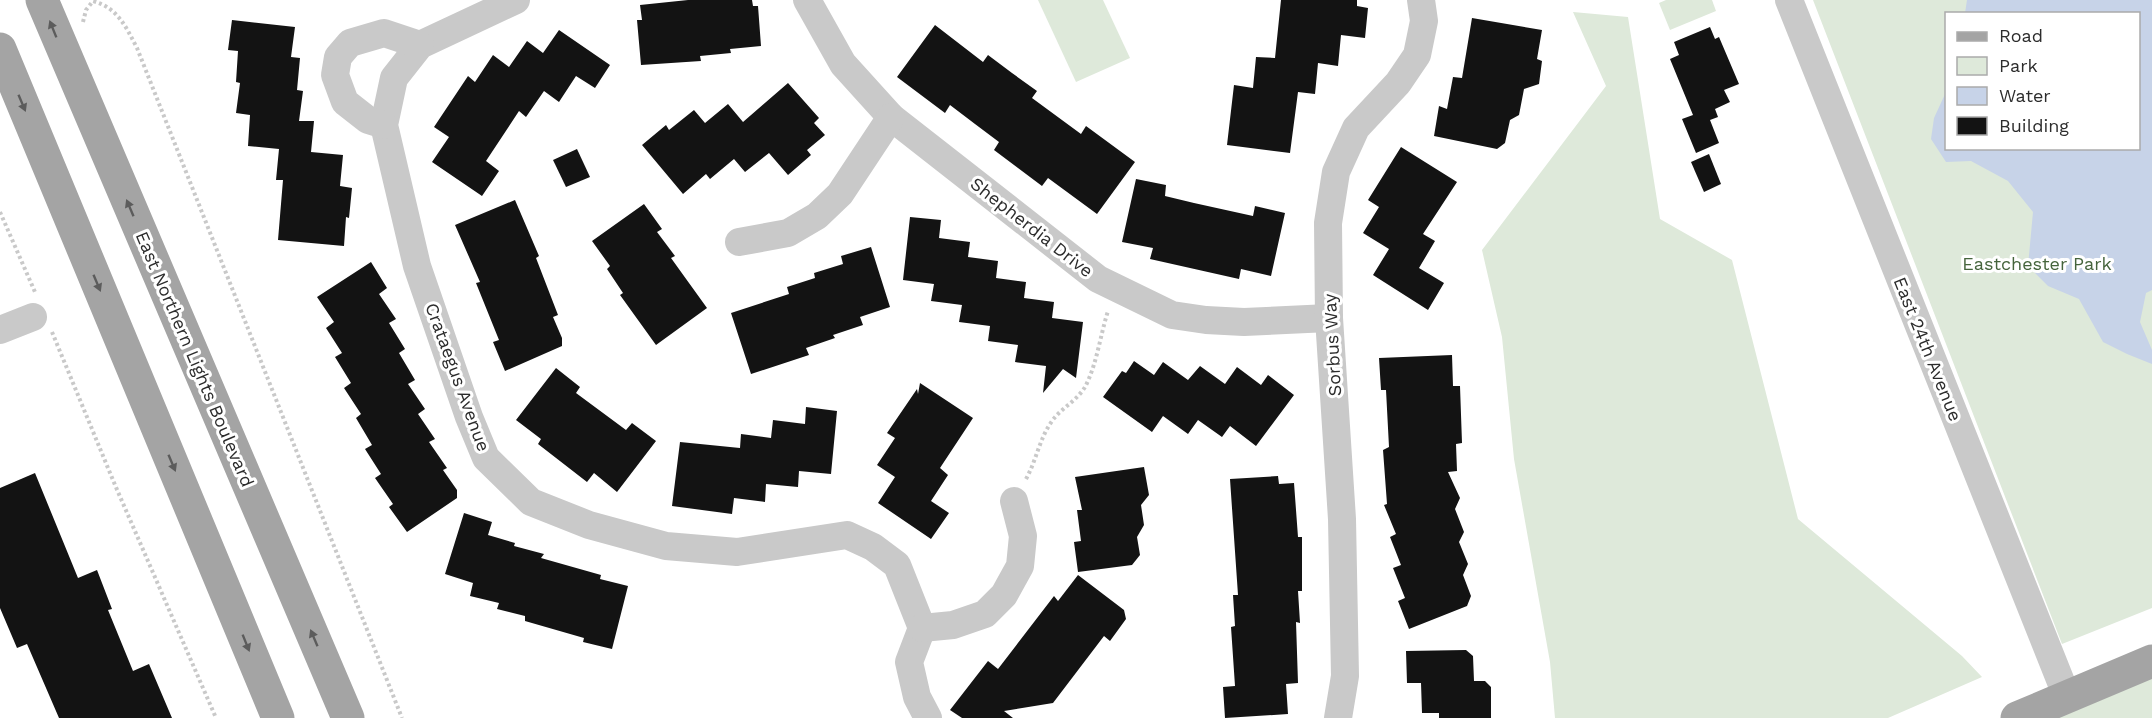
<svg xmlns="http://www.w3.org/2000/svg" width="2152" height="718" font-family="'Work Sans',sans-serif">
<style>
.green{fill:#dee9da;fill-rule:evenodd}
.water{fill:#c7d3e8}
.building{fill:#131313}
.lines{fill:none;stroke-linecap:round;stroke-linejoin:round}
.path{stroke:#c9c9c9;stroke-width:4;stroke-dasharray:3 3;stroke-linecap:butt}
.minor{stroke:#c9c9c9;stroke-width:28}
.major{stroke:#a4a4a4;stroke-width:33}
.oneway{fill:#5c5c5c}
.labels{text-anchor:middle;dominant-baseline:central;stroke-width:6;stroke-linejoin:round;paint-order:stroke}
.street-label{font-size:18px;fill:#2c2c2c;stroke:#fff}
.park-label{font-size:18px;fill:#45643c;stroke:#fff}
</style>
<rect width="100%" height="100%" fill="#fff"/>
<g class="green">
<polygon points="1038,0 1103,0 1130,58 1076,82"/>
<polygon points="1666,0 1712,0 1716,11 1670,30 1659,3"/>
<path d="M 1813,0 L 2152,0 L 2152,608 L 2062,644 ZM 1946,14 L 2138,14 L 2138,148 L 1946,148 Z"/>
<polygon points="1573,12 1628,17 1660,219 1732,260 1798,519 1962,656 1982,677 1888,718 1555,718 1550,662 1514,459 1502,337 1482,250 1606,86"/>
<polygon points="2152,667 2152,718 2043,718"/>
</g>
<polygon class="water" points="1967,0 2152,0 2152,290 2146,293 2140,322 2152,350 2152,364 2127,354 2103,342 2079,299 2048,286 2028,266 2033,212 2008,181 1971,161 1946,162 1931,139 1934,118 1946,92 1946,148 2138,148 2138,14 1965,13"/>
<g class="building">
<polygon points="688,0 752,0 753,6 758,6 761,46 730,49 731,53 700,56 701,61 641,65 637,20 642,20 640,5"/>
<polygon points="1281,0 1357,0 1357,6 1368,8 1365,38 1341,35 1338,66 1318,63 1315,94 1298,92 1290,153 1227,145 1234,85 1253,88 1256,57 1275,58"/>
<polygon points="1472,18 1542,30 1537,59 1542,61 1539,84 1524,89 1519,115 1510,120 1505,143 1497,149 1434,136 1439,106 1447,109 1453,77 1462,78"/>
<polygon points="232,20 295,27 291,57 300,58 297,90 303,91 299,121 314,121 311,152 343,155 340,186 352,188 349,218 346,217 344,246 278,240 283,180 276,180 279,149 248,146 250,115 236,113 240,83 236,82 238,51 228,50"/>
<polygon points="935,25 983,62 988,55 1012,73 1037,91 1032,98 1081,134 1086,126 1135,162 1097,214 1048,178 1042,186 994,150 999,142 975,124 950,105 945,113 897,77"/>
<polygon points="1710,27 1715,39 1719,37 1739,84 1724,90 1730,102 1715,109 1718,117 1710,120 1719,143 1696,153 1682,119 1693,115 1670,59 1679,55 1674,42"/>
<polygon points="559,30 610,65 595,88 576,76 559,102 544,91 526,117 519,111 486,161 499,171 482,196 432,162 449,137 434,127 468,76 475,82 493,55 509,67 527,41 543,53"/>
<polygon points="788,83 819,118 814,123 825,135 807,150 811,155 788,175 769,153 745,172 734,159 710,179 706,174 683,194 642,145 666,125 669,130 694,110 705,123 728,104 743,122"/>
<polygon points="1401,147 1457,182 1423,234 1435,241 1419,268 1444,283 1428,310 1373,275 1389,249 1363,233 1379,207 1368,200"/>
<polygon points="577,149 590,177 566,187 553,160"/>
<polygon points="1709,154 1721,184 1704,192 1691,162"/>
<polygon points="1136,179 1166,185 1165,196 1194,203 1253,216 1255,206 1285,213 1271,276 1241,269 1239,279 1150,259 1153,248 1122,242"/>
<polygon points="515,200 539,256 536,258 558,315 553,317 562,338 562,346 505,371 493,342 499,340 476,283 480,282 455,225"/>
<polygon points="644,204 662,229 657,232 675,256 671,258 707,308 656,345 620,295 623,293 607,269 610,266 592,241"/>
<polygon points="910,217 941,220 939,238 970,242 968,257 998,261 996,278 1026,282 1024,298 1054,302 1052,318 1083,322 1076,378 1063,369 1043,393 1046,366 1015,362 1018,345 988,341 990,326 959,322 962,305 931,301 934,284 903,280"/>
<polygon points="871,247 890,307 860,317 863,325 833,335 835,338 806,348 809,355 751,374 731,313 789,294 787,287 815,278 814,273 843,264 841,256"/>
<polygon points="371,262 387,288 379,294 396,319 389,323 405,349 399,353 415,380 408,384 425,409 418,414 435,439 429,442 447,468 443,470 457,490 457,498 407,532 389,507 393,504 375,478 381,474 365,449 372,445 356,418 361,414 344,388 351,383 335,357 342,353 326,328 334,322 317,297"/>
<polygon points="1452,355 1453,386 1460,386 1462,443 1456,444 1457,471 1448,472 1460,498 1455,509 1464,532 1459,542 1468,564 1463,575 1471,596 1467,606 1409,629 1398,601 1405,598 1393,568 1401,565 1390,537 1396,534 1384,505 1387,504 1383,450 1389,447 1386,390 1381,390 1379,358"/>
<polygon points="1134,361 1154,375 1163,362 1188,380 1200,366 1225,384 1237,367 1261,385 1268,375 1294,395 1256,446 1230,426 1222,437 1198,420 1188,434 1163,416 1152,432 1103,397 1122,371 1126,373"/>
<polygon points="556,368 580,387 576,393 626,430 632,423 656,441 617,492 594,473 587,482 538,444 541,439 516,420"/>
<polygon points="920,383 973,418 940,468 948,475 931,501 949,513 931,539 878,503 895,477 877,465 895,438 887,433 917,389 918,394"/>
<polygon points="806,407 837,411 831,474 799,471 798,487 766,484 765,502 734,498 732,514 672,506 680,442 740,448 741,434 771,438 773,420 805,424"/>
<polygon points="1144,467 1149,495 1141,505 1144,525 1137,537 1140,555 1132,565 1078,572 1074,542 1081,541 1077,510 1082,510 1075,477"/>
<polygon points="35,473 78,578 97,570 112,609 108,610 133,671 149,664 172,718 59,718 27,644 17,648 0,608 0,488"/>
<polygon points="1278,476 1279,484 1294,483 1298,537 1302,537 1302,591 1298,591 1300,623 1296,622 1298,683 1286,684 1288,714 1225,718 1223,687 1235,686 1231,627 1235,626 1233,595 1238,595 1230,479"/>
<polygon points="464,513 492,522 488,535 515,543 514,546 544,554 541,558 601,575 600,579 628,586 612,649 583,642 584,638 525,621 525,616 497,609 499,603 470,596 473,583 445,574"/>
<polygon points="1078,575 1124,610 1126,619 1110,641 1104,636 1053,703 1004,711 1013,718 962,718 950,710 988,661 998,669 1054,596 1058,601"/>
<polygon points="1466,650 1473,656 1474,681 1485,681 1491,687 1491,718 1439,718 1439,713 1422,713 1421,683 1407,683 1406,651"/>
</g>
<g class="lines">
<g class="path">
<path d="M 83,22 L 86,10 L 93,1 C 118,8 126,27 137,48 L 402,718"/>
<polyline points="0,212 35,292"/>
<polyline points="52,332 115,485 216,718"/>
<path d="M 1026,479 C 1036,461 1039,441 1050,424 C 1059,409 1076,402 1085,387 C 1097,364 1100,336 1108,311"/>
</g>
<g class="minor">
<polyline points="516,0 420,45 394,78 384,125 417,266 469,417 486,458 531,502 589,525 666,546 737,552 847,535 873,547 897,565 922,628 909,662 917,697 928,718"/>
<polyline points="807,0 843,64 891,117 1098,279 1172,315 1206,320 1244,322 1329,318"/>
<polyline points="1789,0 2067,697"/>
<polyline points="384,125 368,120 345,102 335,75 338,57 350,43 384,33 420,45"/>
<polyline points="739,242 788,233 817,216 840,194 891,117"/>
<polyline points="0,330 33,317"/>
<polyline points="922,628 953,625 985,614 1004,595 1020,566 1023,536 1014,501"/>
<polyline points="1338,718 1345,676 1342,519 1329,318 1328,223 1336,172 1356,128 1398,83 1417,55 1424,21 1421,0"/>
</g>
<g class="major">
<polyline points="42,0 348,718"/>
<polyline points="0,49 278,718"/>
<polyline points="2017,718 2152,661"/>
</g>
</g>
<defs><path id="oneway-solid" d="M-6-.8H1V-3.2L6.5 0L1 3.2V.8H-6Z" transform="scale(1.5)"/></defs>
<g class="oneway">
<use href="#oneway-solid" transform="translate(53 29) rotate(-112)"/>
<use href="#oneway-solid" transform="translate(22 103) rotate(67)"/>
<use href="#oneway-solid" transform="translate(130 208) rotate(-113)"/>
<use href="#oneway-solid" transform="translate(97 283) rotate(67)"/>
<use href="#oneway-solid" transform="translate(172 463) rotate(67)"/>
<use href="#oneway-solid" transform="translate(314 638) rotate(-113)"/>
<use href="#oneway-solid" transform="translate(246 643) rotate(68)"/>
</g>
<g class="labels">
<g class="street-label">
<text transform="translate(1032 227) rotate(38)">Shepherdia Drive</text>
<text transform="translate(1332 345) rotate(-93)">Sorbus Way</text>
<text transform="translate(1928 349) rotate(68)">East 24th Avenue</text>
<text transform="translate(195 359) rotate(67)">East Northern Lights Boulevard</text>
<text transform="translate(458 377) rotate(70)">Crataegus Avenue</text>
</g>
<g class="park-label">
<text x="2037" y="263">Eastchester Park</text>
</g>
</g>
<rect x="1945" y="12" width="195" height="138" fill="#ffffff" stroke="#ababab" stroke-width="1.5"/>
<rect x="1957" y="32" width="30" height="9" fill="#a4a4a4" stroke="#ababab" stroke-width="1.5"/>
<text x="1999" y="42" font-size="18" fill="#2c2c2c">Road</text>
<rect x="1957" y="57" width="30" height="18" fill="#dee9da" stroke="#ababab" stroke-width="1.5"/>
<text x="1999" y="72" font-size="18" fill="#2c2c2c">Park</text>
<rect x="1957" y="87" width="30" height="18" fill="#c7d3e8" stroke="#ababab" stroke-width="1.5"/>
<text x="1999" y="102" font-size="18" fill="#2c2c2c">Water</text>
<rect x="1957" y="117" width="30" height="18" fill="#131313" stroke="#ababab" stroke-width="1.5"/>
<text x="1999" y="132" font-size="18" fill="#2c2c2c">Building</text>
</svg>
